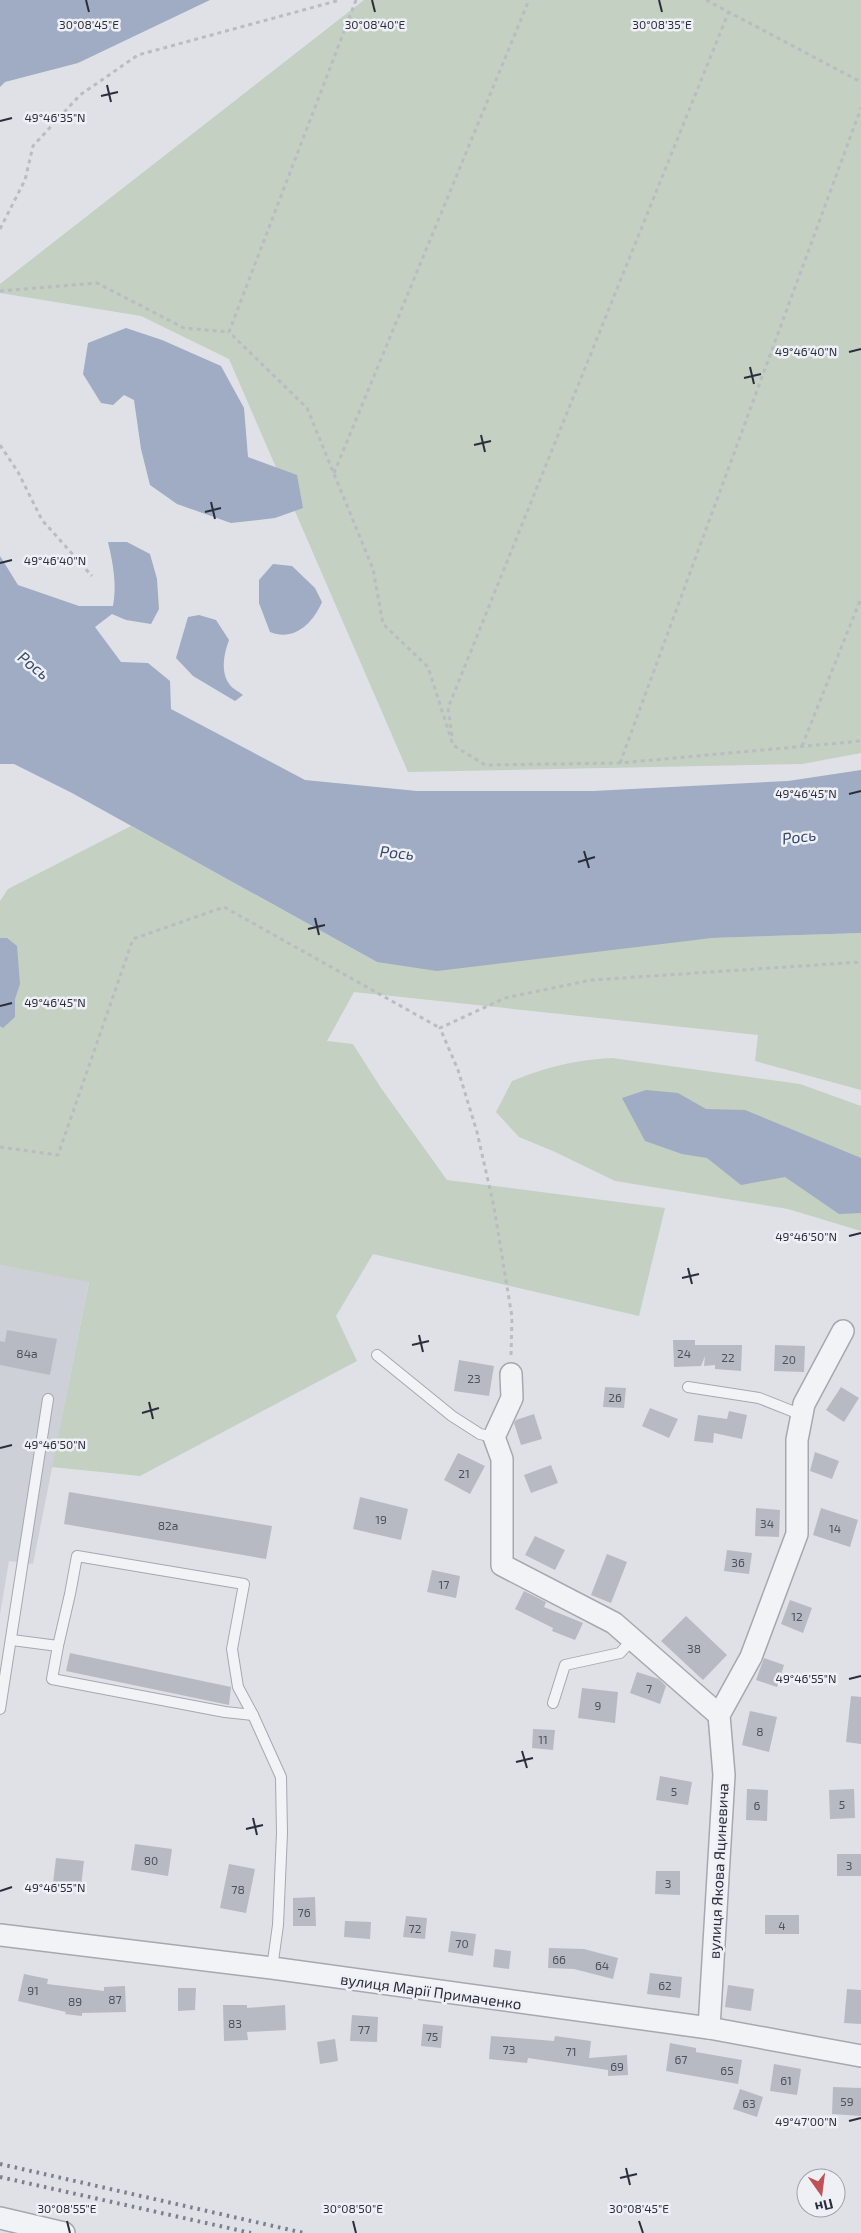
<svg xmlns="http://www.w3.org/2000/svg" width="861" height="2233" font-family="'Exo 2',sans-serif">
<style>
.built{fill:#ced0d8}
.green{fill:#c3d0c2}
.water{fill:#9facc3}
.building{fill:#b7bac3}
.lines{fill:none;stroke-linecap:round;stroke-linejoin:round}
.lane-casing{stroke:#a5a8b0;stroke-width:12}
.street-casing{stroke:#a5a8b0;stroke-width:24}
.path{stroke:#babcc2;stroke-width:3;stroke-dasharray:4 4;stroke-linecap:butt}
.lane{stroke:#f2f3f6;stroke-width:10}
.street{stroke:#f2f3f6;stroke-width:21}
.rail{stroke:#7b808e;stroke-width:4;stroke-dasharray:2.5 5;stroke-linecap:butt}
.ticks{fill:none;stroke:#2a2e3c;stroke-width:2}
.labels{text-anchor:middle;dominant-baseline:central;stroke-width:5;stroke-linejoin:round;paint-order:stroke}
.number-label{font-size:12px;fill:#4d515e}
.street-label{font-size:15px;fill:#2a2e3c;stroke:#eff0f5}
.water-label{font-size:16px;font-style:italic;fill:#39496b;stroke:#eff0f5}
.ticks-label{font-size:12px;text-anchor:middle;fill:#2a2e3c;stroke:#eff0f5;stroke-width:5;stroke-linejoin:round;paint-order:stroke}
</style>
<rect width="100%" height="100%" fill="#dfe1e7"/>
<polygon class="built" points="0,1265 89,1281 33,1564 9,1561 0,1614"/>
<g class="green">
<polygon points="364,0 861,0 861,753 802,764 408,772 229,359 141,316 0,293 0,284"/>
<polygon points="131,826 377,962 712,938 861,933 861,1090 755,1061 758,1035 354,992 327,1041 353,1044 381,1088 447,1180 665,1208 639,1316 373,1254 336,1316 357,1361 140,1476 52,1467 89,1282 0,1265 0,901 8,889"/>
<path d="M 612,1058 L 800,1084 L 861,1106 L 861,1231 L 788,1209 L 615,1181 L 553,1151 L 519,1137 L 496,1112 L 512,1081 C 548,1067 573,1060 612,1058 Z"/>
</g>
<g class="water">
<polygon points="0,0 210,0 78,63 5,82 0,87"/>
<polygon points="126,328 162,340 221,366 244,408 248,457 297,475 303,508 275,518 231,523 177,504 150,485 141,449 134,400 124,395 113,405 101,403 83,374 88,343"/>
<path d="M 108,542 L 127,542 L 150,554 L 157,579 L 159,609 L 151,624 L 126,620 L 112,614 L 95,627 L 121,662 L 148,663 L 170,681 L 171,709 L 305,780 L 417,791 L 593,791 L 788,781 L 861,770 L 861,933 L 712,938 L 437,971 L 377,962 L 72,793 L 14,764 L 0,764 L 0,556 L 18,585 L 79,606 L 113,606 C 117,584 113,563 108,542 Z"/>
<path d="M 273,564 L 292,566 L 315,588 L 322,602 C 313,623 294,642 270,632 L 259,603 L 259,580 Z"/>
<path d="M 199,615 L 216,620 L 229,640 C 224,654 220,672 230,685 C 232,688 239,692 243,695 L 235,701 L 193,676 L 176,658 L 188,617 Z"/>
<polygon points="0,938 7,938 17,946 20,984 15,999 15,1017 3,1028 0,1026"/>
<polygon points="646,1090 678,1093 706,1109 745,1110 861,1158 861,1213 839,1214 785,1177 741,1185 707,1158 682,1154 645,1141 622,1098"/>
</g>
<g class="building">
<polygon points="7,1330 57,1339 50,1375 0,1365 0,1341 5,1342"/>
<polygon points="673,1340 695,1340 695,1345 742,1345 741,1371 715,1369 715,1365 704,1366 705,1356 701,1366 674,1367"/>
<polygon points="775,1345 805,1346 804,1372 774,1371"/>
<polygon points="459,1360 494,1366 489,1396 454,1391"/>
<polygon points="605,1387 626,1388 624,1408 603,1407"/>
<polygon points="841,1387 859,1398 844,1422 826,1410"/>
<polygon points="650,1408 678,1419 669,1438 642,1426"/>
<polygon points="729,1411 747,1415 742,1439 714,1433 713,1443 694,1441 698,1415 727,1419"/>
<polygon points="534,1414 542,1439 521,1445 514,1423 516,1420"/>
<polygon points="815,1452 839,1461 832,1479 810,1471"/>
<polygon points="458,1453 485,1466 470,1494 444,1480"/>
<polygon points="551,1465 558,1483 531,1493 524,1475"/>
<polygon points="69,1492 272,1526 266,1559 64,1524"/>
<polygon points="360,1497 408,1509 401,1540 353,1529"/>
<polygon points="756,1508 780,1510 779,1537 755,1536"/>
<polygon points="821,1508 858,1520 850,1547 813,1535"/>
<polygon points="535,1536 565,1550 555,1570 525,1555"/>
<polygon points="727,1550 752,1553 749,1574 724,1571"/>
<polygon points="607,1554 627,1562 611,1603 591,1595"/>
<polygon points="432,1570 460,1576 456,1598 427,1592"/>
<polygon points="524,1591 546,1602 544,1607 583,1623 575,1640 552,1631 553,1628 515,1609"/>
<polygon points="790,1600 812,1608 803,1633 781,1624"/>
<polygon points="686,1616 727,1655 703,1680 661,1641"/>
<polygon points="70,1653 231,1687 229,1705 66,1671"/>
<polygon points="764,1658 784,1665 777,1687 756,1680"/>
<polygon points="637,1672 659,1679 666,1686 660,1704 630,1693"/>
<polygon points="582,1688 618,1692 615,1723 578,1718"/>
<polygon points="851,1696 861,1697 861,1744 846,1742"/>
<polygon points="750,1711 777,1717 769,1752 742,1745"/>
<polygon points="533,1729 555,1730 553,1750 532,1748"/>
<polygon points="660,1776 692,1782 688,1805 656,1800"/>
<polygon points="747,1789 768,1790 767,1821 746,1820"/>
<polygon points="854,1789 855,1818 830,1819 829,1790"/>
<polygon points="135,1844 172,1849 168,1876 131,1870"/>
<rect x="837" y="1854" width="24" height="22"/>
<polygon points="56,1858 84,1861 81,1886 53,1883"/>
<polygon points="229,1864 255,1869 246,1913 220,1908"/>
<polygon points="656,1871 680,1871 680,1895 655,1894"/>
<polygon points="315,1897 316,1926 293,1926 293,1898"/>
<rect x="765" y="1915" width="34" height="19"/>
<polygon points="406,1916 427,1918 425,1939 403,1937"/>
<polygon points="345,1921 371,1922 370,1939 344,1937"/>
<polygon points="451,1931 476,1934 473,1956 448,1952"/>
<polygon points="549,1948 584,1949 618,1958 613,1979 574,1969 548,1968"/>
<polygon points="495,1949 511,1951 509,1969 493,1967"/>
<polygon points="650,1973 682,1977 680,1998 647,1994"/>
<polygon points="24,1974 48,1979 47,1984 104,1991 104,1987 125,1986 126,2012 82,2013 82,2016 65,2014 66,2012 18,2001"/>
<polygon points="728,1985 754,1989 751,2011 725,2007"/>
<polygon points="178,1988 196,1988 195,2010 178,2011"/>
<polygon points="847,1989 861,1990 861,2024 844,2023"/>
<polygon points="223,2005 247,2005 247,2008 285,2005 286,2030 247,2032 248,2040 224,2041"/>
<polygon points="352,2015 378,2017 377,2042 350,2041"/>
<polygon points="423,2024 443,2026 441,2048 421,2046"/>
<polygon points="491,2036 554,2041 555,2036 591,2041 589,2058 627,2055 628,2075 608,2076 608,2070 528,2058 527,2063 489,2059"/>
<polygon points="335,2039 338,2061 320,2064 317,2042"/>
<polygon points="670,2043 696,2048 696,2052 742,2060 738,2084 666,2071"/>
<polygon points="774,2064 801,2069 797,2095 770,2091"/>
<polygon points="833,2087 861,2088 861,2116 832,2114"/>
<polygon points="740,2089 763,2097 757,2117 733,2109"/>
</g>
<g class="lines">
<defs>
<g id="lane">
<polyline points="377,1355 452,1416 480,1434 494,1437"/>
<polyline points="688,1387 759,1398 802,1415"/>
<polyline points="12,1640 58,1646 70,1594 77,1556 244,1584 232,1649 238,1687 253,1715 281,1777 282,1833 278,1925 272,1968"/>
<polyline points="58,1646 52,1679 225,1712 253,1715"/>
<polyline points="553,1703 565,1665 620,1653 633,1639"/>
<polyline points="0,1709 48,1399"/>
</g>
<g id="street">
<polyline points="511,1374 512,1398 494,1437 502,1459 502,1565 614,1623 719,1715"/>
<polyline points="0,1935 272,1968 709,2028 861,2056"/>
<polyline points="709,2028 724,1775 719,1715 751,1657 797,1534 797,1440 804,1404 843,1331"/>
<polyline points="0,2218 64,2233"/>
</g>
</defs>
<use href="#lane" class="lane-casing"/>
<use href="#street" class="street-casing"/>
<g class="path">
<polyline points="356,0 229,332 307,408 373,569 383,624 428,667 453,745 485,765 620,763 861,741"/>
<polyline points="706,0 861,82"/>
<polyline points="0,229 25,180 33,146 80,95 138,55 340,0"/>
<polyline points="0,291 97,283 184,328 229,332"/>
<polyline points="0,445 18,472 42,520 92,576"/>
<polyline points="334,473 529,0"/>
<polyline points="452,736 448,708 729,11"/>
<polyline points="802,746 861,598"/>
<polyline points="620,763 861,108"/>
<polyline points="0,1147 58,1155 133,939 224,907 440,1028"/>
<polyline points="511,1355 512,1317 494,1207 477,1132 458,1070 440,1028 505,998 591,980 861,962"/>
</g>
<use href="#lane" class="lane"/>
<use href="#street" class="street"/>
<g class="rail">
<polyline points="0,2164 304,2233"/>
<polyline points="0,2177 251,2233"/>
</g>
</g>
<path class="ticks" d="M 86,0 L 89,12M 372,0 L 375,12M 659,0 L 662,12M 107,85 L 111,102M 101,96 L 118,92M 0,121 L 12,118M 849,352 L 861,349M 750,367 L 754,384M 744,378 L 761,374M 481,435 L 485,452M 474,445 L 491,441M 211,502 L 215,519M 205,512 L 221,508M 0,563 L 12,560M 849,794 L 861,791M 584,851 L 589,868M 578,862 L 595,857M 315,918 L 319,935M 308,929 L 325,925M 0,1006 L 12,1003M 849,1236 L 861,1233M 688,1268 L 692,1284M 682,1278 L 699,1274M 419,1335 L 423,1352M 412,1345 L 429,1341M 149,1402 L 153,1419M 142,1413 L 159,1408M 0,1448 L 12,1445M 849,1679 L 861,1676M 522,1751 L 527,1768M 516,1762 L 533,1758M 253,1818 L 257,1835M 246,1829 L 263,1825M 0,1891 L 12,1887M 849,2121 L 861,2118M 626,2168 L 630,2185M 620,2178 L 637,2174M 67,2221 L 70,2233M 353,2221 L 356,2233M 639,2221 L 643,2233"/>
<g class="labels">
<g class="number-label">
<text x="27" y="1353">84а</text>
<text x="684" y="1353">24</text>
<text x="728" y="1357">22</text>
<text x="789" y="1359">20</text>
<text x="474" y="1378">23</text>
<text x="615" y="1397">26</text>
<text x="464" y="1473">21</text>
<text x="381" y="1519">19</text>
<text x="767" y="1523">34</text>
<text x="168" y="1525">82а</text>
<text x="835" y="1528">14</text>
<text x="738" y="1562">36</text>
<text x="444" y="1584">17</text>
<text x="797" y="1616">12</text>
<text x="694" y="1648">38</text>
<text x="649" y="1688">7</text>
<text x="598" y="1705">9</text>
<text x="760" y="1731">8</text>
<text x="543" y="1739">11</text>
<text x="674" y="1791">5</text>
<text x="842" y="1804">5</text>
<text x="757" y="1805">6</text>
<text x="151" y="1860">80</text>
<text x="849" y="1865">3</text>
<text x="668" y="1883">3</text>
<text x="238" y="1889">78</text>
<text x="304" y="1912">76</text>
<text x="782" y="1925">4</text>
<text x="415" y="1928">72</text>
<text x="462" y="1943">70</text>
<text x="559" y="1959">66</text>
<text x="602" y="1965">64</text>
<text x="665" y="1985">62</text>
<text x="33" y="1990">91</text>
<text x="115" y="1999">87</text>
<text x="75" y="2001">89</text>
<text x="235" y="2023">83</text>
<text x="364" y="2029">77</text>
<text x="432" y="2036">75</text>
<text x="509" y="2049">73</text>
<text x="571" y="2051">71</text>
<text x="681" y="2059">67</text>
<text x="617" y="2066">69</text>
<text x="727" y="2070">65</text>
<text x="786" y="2080">61</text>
<text x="847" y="2101">59</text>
<text x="749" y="2103">63</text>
</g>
<g class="street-label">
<text transform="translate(718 1871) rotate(-87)">вулиця Якова Яциневича</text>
<text transform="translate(431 1991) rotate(8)">вулиця Марії Примаченко</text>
</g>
<g class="water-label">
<text transform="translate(34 665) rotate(39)">Рось</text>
<text transform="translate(799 836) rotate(-7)">Рось</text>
<text transform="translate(397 852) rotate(5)">Рось</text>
</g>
</g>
<g class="ticks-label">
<text x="89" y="29">30°08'45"E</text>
<text x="375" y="29">30°08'40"E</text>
<text x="662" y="29">30°08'35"E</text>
<text x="55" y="122">49°46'35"N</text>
<text x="806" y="356">49°46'40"N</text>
<text x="55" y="565">49°46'40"N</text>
<text x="806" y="798">49°46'45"N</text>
<text x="55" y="1007">49°46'45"N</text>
<text x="806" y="1241">49°46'50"N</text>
<text x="55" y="1449">49°46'50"N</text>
<text x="806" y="1683">49°46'55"N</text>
<text x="55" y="1892">49°46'55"N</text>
<text x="806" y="2126">49°47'00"N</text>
<text x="67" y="2213">30°08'55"E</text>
<text x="353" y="2213">30°08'50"E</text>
<text x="639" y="2213">30°08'45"E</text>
</g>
<g transform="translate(821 2193) rotate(166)"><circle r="24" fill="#eff0f5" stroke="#a0a2ab"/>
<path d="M0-4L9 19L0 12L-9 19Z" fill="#be5355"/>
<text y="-8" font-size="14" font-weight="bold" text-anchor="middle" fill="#2a2e3c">Пн</text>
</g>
</svg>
